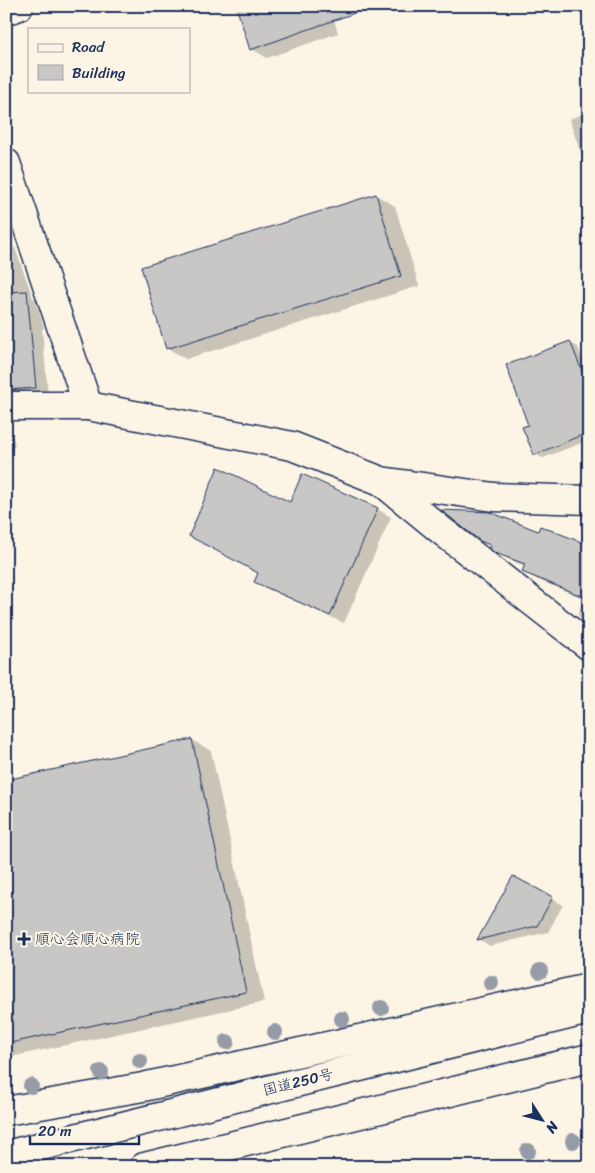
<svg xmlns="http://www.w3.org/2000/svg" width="595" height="1173" font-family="Sriracha,'Klee One',sans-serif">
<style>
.shadow{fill:#0003}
.building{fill:#c8c7c6;stroke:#1b2f5e}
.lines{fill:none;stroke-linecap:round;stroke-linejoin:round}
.street-casing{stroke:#1b2f5e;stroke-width:31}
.highway-casing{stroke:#1b2f5e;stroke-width:31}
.street{stroke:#fcf5e5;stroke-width:28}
.highway{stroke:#fcf5e5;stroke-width:28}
.tree{fill:#969ba8}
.poi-dot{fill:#1b2f5e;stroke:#fcf5e5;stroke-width:2}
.labels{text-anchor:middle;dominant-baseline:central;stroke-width:4;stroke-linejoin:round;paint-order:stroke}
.poi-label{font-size:15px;fill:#1b2f5e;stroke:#fcf5e5;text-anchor:start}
.street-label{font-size:15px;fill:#1b2f5e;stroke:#fcf5e5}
</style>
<rect width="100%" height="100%" fill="#fcf5e5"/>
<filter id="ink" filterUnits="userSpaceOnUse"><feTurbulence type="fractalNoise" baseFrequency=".02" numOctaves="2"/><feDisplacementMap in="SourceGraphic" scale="10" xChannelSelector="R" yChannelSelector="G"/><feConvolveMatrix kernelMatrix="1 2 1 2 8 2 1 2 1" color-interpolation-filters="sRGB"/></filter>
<g filter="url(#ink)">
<g class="shadow">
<polygon points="330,6 338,33 267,58 252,49"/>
<polygon points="589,112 589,176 569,119"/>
<polygon points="376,195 395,206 419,286 186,359 167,348"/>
<polygon points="6,243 15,248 33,298 35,299 44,328 42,329 48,395 6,398"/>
<polygon points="570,343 578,347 589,375 589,440 543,458 534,454 530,425"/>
<polygon points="6,428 15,443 6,466"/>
<polygon points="291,504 377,509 391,517 344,623 270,590 256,582"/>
<polygon points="539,533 589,546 589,622 578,616 583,598 536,579 523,571 525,566 510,560 496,552 491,546 481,540"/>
<polygon points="192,740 211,751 264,1002 6,1058 6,781"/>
<polygon points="513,877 563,905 548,932 490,946 479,939"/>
</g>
<g class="building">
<polygon points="236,6 362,6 363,10 250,50"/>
<polygon points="376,194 401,276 166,349 141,267"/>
<polygon points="27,291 36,388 6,390 6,292"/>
<polygon points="570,341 589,389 589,432 534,455 522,427 528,425 506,365"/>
<polygon points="218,467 290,502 302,474 378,508 330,616 254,582 258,573 189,536"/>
<polygon points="441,510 490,512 538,531 540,526 589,545 589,599 522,572 525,564 495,553 489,548 490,545 480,541"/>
<polygon points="192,739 246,992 6,1044 6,780"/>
<polygon points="513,876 553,897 537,926 477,940"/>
</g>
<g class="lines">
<defs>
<g id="street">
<polyline points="6,11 19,6"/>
<polyline points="6,163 88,406"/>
<polyline points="6,406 88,406 292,446 381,481 494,497 589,500"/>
<polyline points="381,481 442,531 589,646"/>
</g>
<g id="highway">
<polyline points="6,1111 143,1087 589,988"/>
<polyline points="6,1155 589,1010"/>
<polyline points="144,1167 589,1058"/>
</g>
</defs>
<use href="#street" class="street-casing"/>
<use href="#highway" class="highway-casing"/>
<use href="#street" class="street"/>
<use href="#highway" class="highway"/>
</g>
<g class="tree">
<circle cx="540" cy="971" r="8"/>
<circle cx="491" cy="983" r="8"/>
<circle cx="381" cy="1008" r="8"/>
<circle cx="342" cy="1019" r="8"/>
<circle cx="275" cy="1032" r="8"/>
<circle cx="227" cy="1042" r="8"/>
<circle cx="140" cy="1061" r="8"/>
<circle cx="101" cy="1072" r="8"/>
<circle cx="31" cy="1086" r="8"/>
<circle cx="573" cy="1141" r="8"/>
<circle cx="528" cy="1151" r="8"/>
</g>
</g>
<path class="poi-dot" d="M21.5 931.5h5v5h5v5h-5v5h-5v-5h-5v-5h5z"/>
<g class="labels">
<g class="poi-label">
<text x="35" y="939">順心会順心病院</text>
</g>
<g class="street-label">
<text transform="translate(298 1082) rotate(-14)">国道250号</text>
</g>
</g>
<rect width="595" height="1173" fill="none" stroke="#fcf5e5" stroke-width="25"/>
<rect x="12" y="12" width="570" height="1148" fill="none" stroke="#1b2f5e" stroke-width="2" filter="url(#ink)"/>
<rect x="28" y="28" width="162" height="65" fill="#fcf5e5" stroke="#a2a6af"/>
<rect x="38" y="44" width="25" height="8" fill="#fcf5e5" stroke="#a2a6af"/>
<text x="72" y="52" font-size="15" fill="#1b2f5e">Road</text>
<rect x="38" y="65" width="25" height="15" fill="#c8c7c6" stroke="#a2a6af"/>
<text x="72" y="78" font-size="15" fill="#1b2f5e">Building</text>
<g transform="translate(542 1120) rotate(126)" stroke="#fcf5e5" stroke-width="4" paint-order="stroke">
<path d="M0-4L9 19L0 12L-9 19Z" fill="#1b2f5e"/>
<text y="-8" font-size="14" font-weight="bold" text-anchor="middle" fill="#1b2f5e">N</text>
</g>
<path d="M30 1136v8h109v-8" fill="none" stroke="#1b2f5e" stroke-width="2.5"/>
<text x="38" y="1136" font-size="15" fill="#1b2f5e" stroke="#fcf5e5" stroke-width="4" paint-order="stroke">20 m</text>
</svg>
